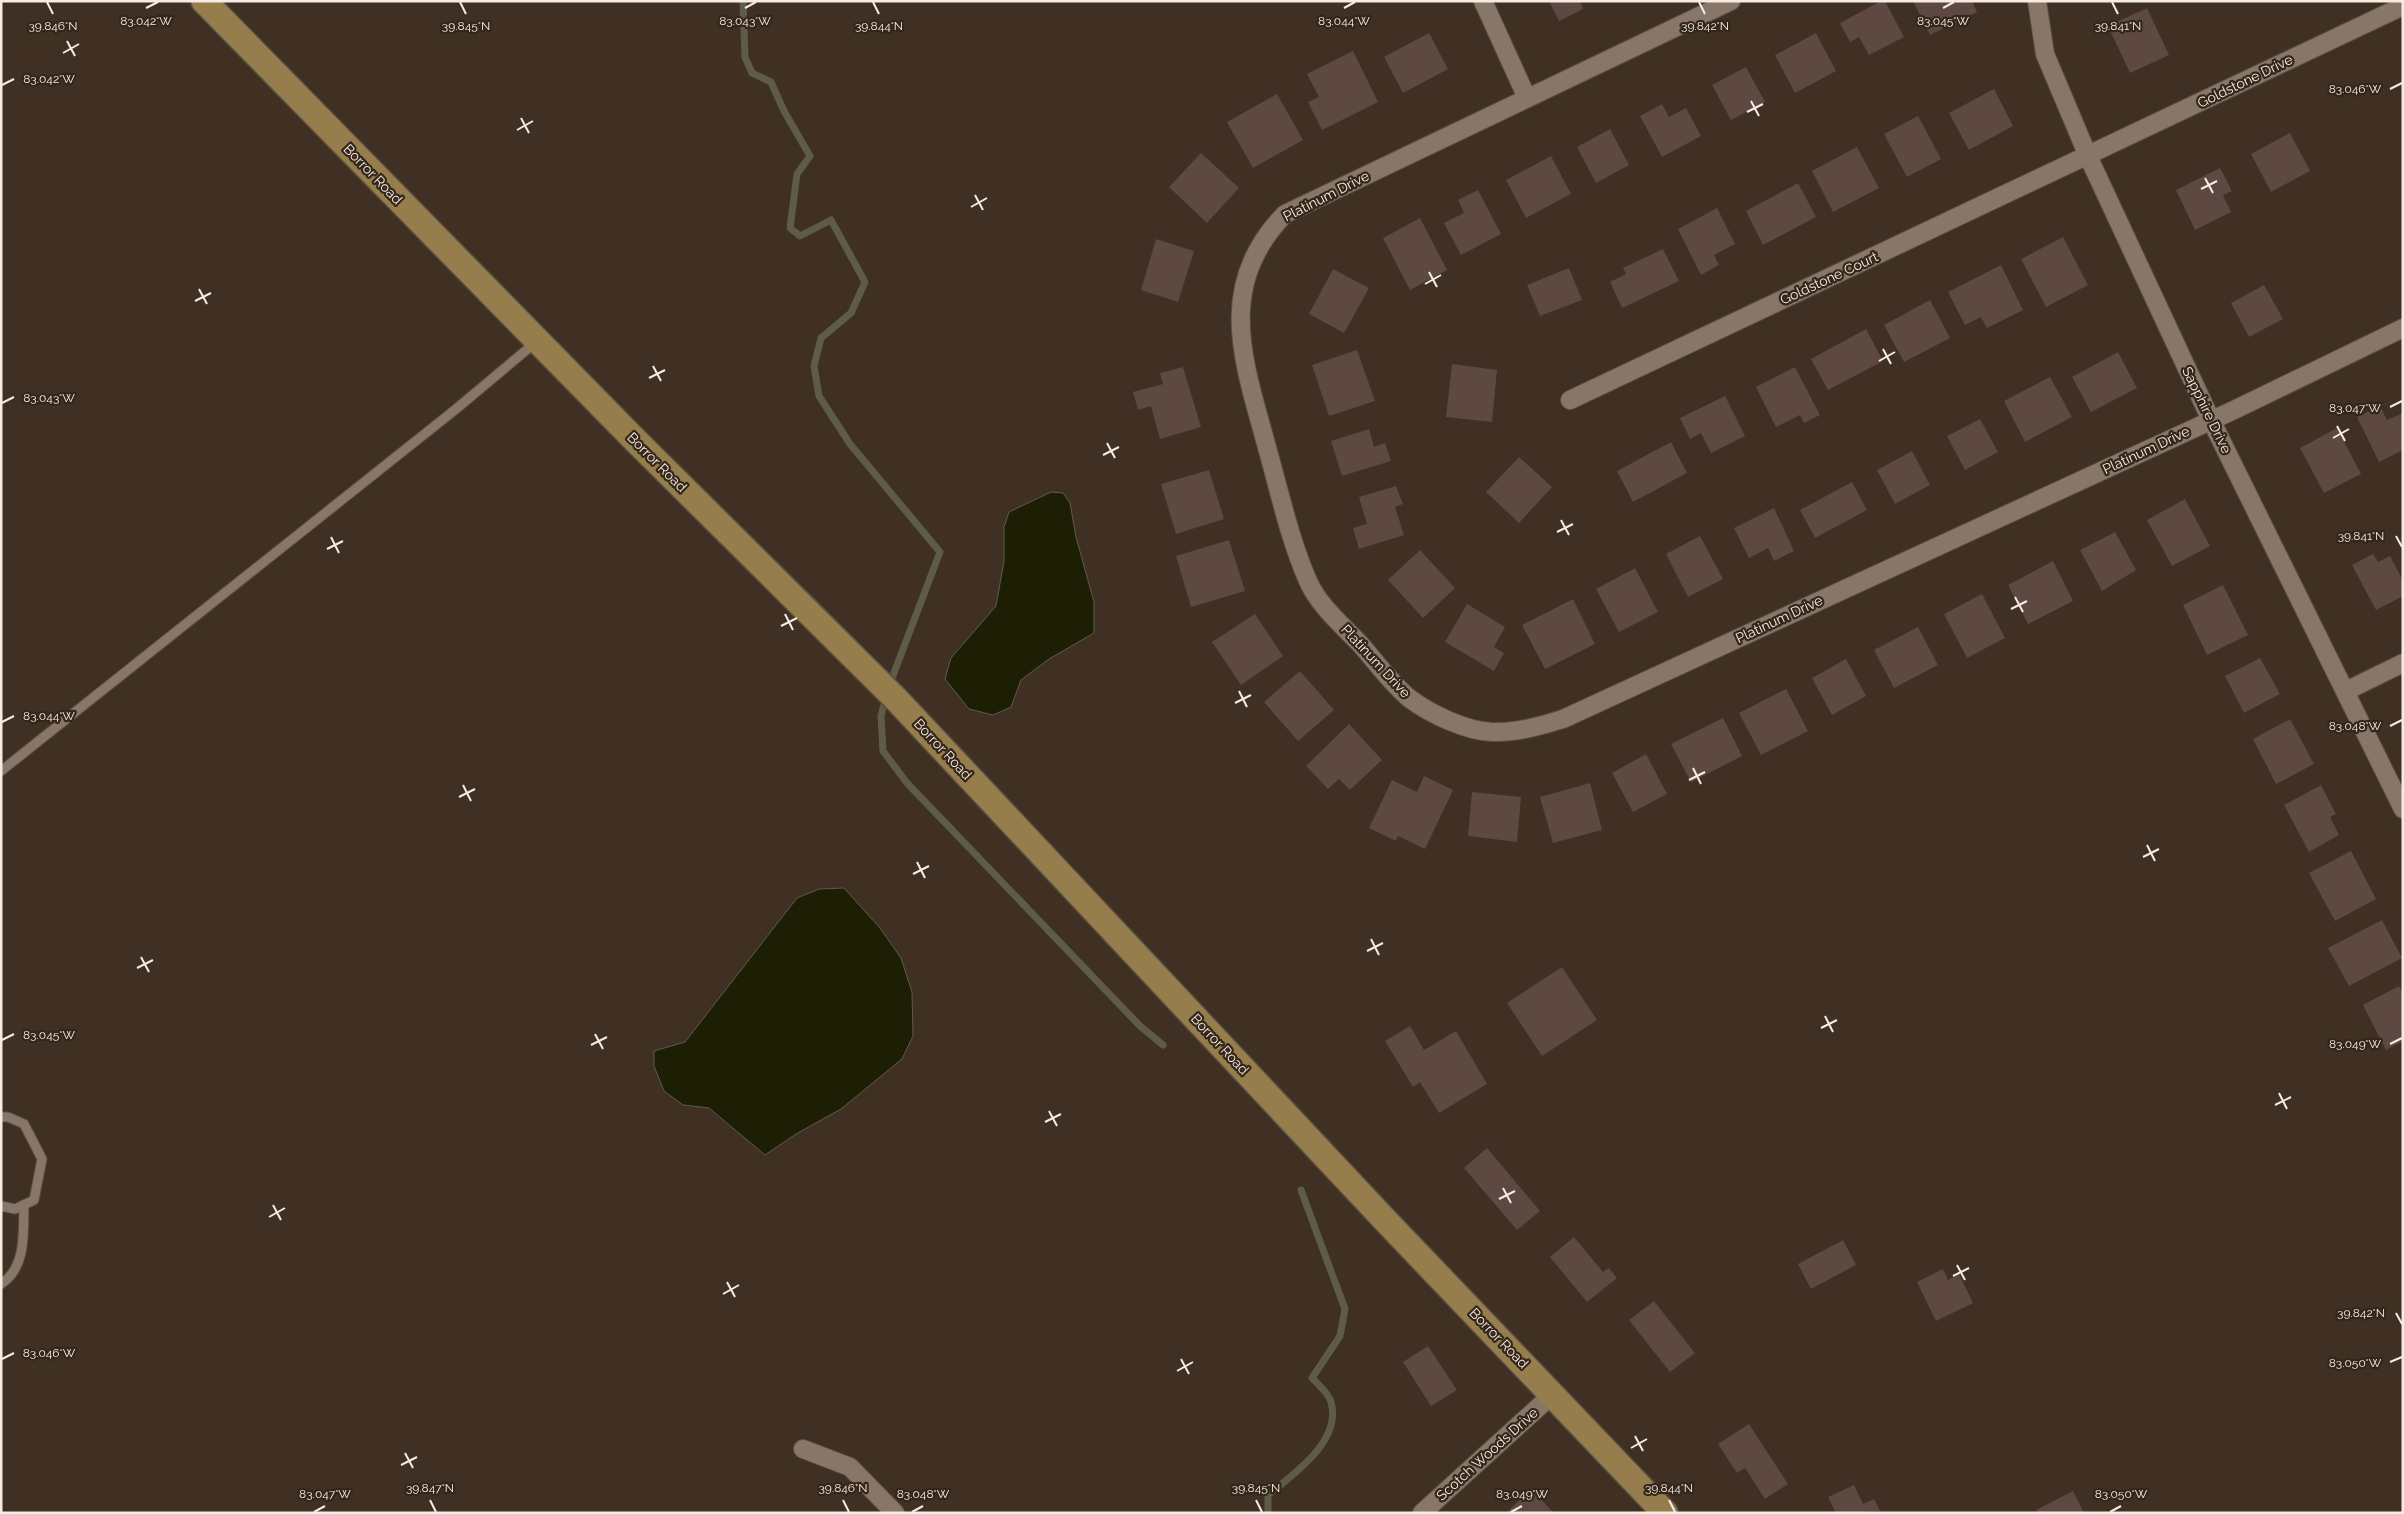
<svg xmlns="http://www.w3.org/2000/svg" width="2404" height="1514" font-family="Raleway,sans-serif">
<style>
.water{fill:#1d1f05;stroke:#5e5c48}
.lines{fill:none;stroke-linecap:round;stroke-linejoin:round}
.stream{stroke:#5e5c48;stroke-width:7}
.building{fill:#5d4842}
.lane-casing{stroke:#5b4f43;stroke-width:11}
.street-casing{stroke:#5b4f43;stroke-width:20}
.secondary-casing{stroke:#5b4f43;stroke-width:28}
.lane{stroke:#887768;stroke-width:9}
.street{stroke:#887768;stroke-width:18}
.secondary{stroke:#957d4c;stroke-width:25}
.ticks{fill:none;stroke:#f6ece4;stroke-width:2}
.labels{text-anchor:middle;dominant-baseline:central;stroke-width:4.5;stroke-linejoin:round;paint-order:stroke}
.street-label{font-size:14px;fill:#f6ece4;stroke:#342619}
.ticks-label{font-size:12px;text-anchor:middle;fill:#f6ece4;stroke:#342619;stroke-width:4.5;stroke-linejoin:round;paint-order:stroke}
</style>
<rect width="100%" height="100%" fill="#3f3023"/>
<g class="water">
<polygon points="1051,492 1063,493 1070,503 1076,537 1094,602 1094,633 1049,659 1021,680 1011,707 993,715 969,709 945,679 951,658 996,606 1004,561 1004,527 1009,512"/>
<polygon points="844,888 880,928 901,958 912,992 913,1036 902,1059 841,1109 796,1134 765,1155 709,1108 683,1105 664,1091 654,1066 654,1051 685,1042 797,898 819,889"/>
</g>
<g class="lines">
<g class="stream">
<polyline points="743,1 745,57 752,73 771,82 784,111 810,156 797,174 790,228 800,236 831,220 865,282 851,313 821,338 814,366 819,396 850,444 940,552 889,686"/>
<polyline points="886,696 881,716 883,751 907,783 1140,1026 1163,1045"/>
<path d="M 1268,1513 L 1268,1495 C 1295,1473 1342,1441 1331,1402 C 1329,1394 1318,1384 1312,1378 L 1340,1336 L 1345,1309 L 1301,1190"/>
</g>
</g>
<g class="building">
<polygon points="1549,1 1580,1 1583,9 1559,21"/>
<polygon points="1881,1 1885,1 1904,37 1869,55 1859,37 1850,42 1840,23"/>
<polygon points="1913,1 1972,1 1977,12 1930,35"/>
<polygon points="2147,8 2169,55 2130,73 2108,26"/>
<polygon points="1429,33 1448,69 1403,93 1384,57"/>
<polygon points="1816,33 1836,71 1795,93 1775,55"/>
<polygon points="1353,51 1378,102 1322,130 1308,102 1319,97 1307,74"/>
<polygon points="1746,67 1765,102 1731,120 1712,85"/>
<polygon points="1994,89 2013,126 1969,150 1949,113"/>
<polygon points="1277,94 1303,140 1253,168 1227,122"/>
<polygon points="1662,104 1669,117 1686,108 1701,136 1662,157 1640,116"/>
<polygon points="1918,116 1941,159 1907,177 1884,134"/>
<polygon points="1610,129 1629,165 1596,183 1577,147"/>
<polygon points="2290,133 2310,171 2271,192 2251,154"/>
<polygon points="1857,147 1879,188 1833,212 1812,171"/>
<polygon points="1201,153 1239,188 1207,223 1169,187"/>
<polygon points="1551,156 1571,194 1526,218 1506,180"/>
<polygon points="2220,168 2232,191 2223,195 2231,212 2195,230 2176,190"/>
<polygon points="1798,183 1816,217 1763,245 1746,211"/>
<polygon points="1478,190 1501,234 1461,255 1444,223 1464,213 1458,200"/>
<polygon points="1717,208 1735,244 1714,255 1719,265 1701,275 1678,229"/>
<polygon points="1420,218 1447,270 1410,290 1383,238"/>
<polygon points="2063,237 2088,285 2046,307 2021,259"/>
<polygon points="1156,239 1194,251 1178,302 1141,290"/>
<polygon points="1663,249 1679,281 1622,308 1610,282 1626,274 1623,268"/>
<polygon points="2001,265 2023,310 1987,328 1981,317 1965,325 1948,292"/>
<polygon points="1569,268 1582,300 1540,316 1527,285"/>
<polygon points="1333,269 1369,288 1344,333 1309,314"/>
<polygon points="2264,285 2283,319 2249,337 2231,303"/>
<polygon points="1930,300 1950,338 1904,362 1884,325"/>
<polygon points="1866,329 1883,361 1828,390 1811,359"/>
<polygon points="1357,350 1375,401 1329,416 1312,365"/>
<polygon points="2118,352 2137,388 2091,412 2072,377"/>
<polygon points="1452,364 1497,370 1492,422 1446,417"/>
<polygon points="1183,367 1201,427 1160,439 1151,406 1138,410 1133,392 1163,384 1160,373"/>
<polygon points="1795,367 1820,415 1804,423 1800,415 1776,427 1756,387"/>
<polygon points="2050,377 2072,417 2025,442 2004,401"/>
<polygon points="1725,396 1745,436 1711,453 1701,433 1690,439 1680,418"/>
<polygon points="2380,406 2387,420 2403,413 2403,450 2379,462 2357,417"/>
<polygon points="1980,419 1998,452 1965,470 1947,436"/>
<polygon points="2337,428 2361,474 2324,493 2300,448"/>
<polygon points="1369,429 1374,447 1385,443 1391,461 1342,476 1331,441"/>
<polygon points="1671,442 1687,473 1633,502 1617,471"/>
<polygon points="1912,451 1930,485 1895,504 1877,470"/>
<polygon points="1519,457 1552,487 1519,523 1486,492"/>
<polygon points="1209,470 1224,519 1176,534 1161,484"/>
<polygon points="1852,482 1867,510 1815,538 1800,510"/>
<polygon points="1396,486 1403,504 1395,507 1404,535 1359,549 1353,528 1367,524 1359,497"/>
<polygon points="2185,499 2210,546 2172,566 2147,520"/>
<polygon points="1774,508 1794,551 1774,561 1768,548 1749,558 1734,528"/>
<polygon points="2115,532 2136,570 2102,591 2080,550"/>
<polygon points="1700,536 1723,579 1688,597 1666,554"/>
<polygon points="1229,540 1245,591 1191,607 1176,556"/>
<polygon points="1420,550 1455,588 1423,618 1388,580"/>
<polygon points="2373,554 2378,562 2390,556 2403,581 2403,596 2376,610 2352,565"/>
<polygon points="2053,561 2073,601 2028,624 2008,585"/>
<polygon points="1635,568 1658,612 1619,632 1596,589"/>
<polygon points="2223,585 2248,635 2207,655 2183,605"/>
<polygon points="1982,594 2005,638 1967,658 1944,614"/>
<polygon points="1573,599 1595,644 1545,669 1522,625"/>
<polygon points="1467,604 1505,627 1494,647 1504,653 1494,671 1445,642"/>
<polygon points="1255,614 1283,656 1241,685 1212,642"/>
<polygon points="1918,627 1938,665 1894,688 1874,650"/>
<polygon points="2260,658 2280,694 2244,713 2225,676"/>
<polygon points="1846,659 1866,696 1832,715 1812,678"/>
<polygon points="1300,671 1334,710 1298,741 1264,702"/>
<polygon points="1786,689 1808,731 1761,755 1739,713"/>
<polygon points="1723,718 1742,756 1691,782 1671,744"/>
<polygon points="2290,719 2314,764 2276,784 2253,739"/>
<polygon points="1349,724 1382,760 1350,790 1339,779 1328,789 1306,766"/>
<polygon points="1646,754 1667,794 1633,812 1612,773"/>
<polygon points="1424,776 1453,790 1425,849 1398,836 1396,841 1369,828 1392,780 1417,792"/>
<polygon points="1590,783 1602,830 1553,843 1540,797"/>
<polygon points="2321,785 2336,814 2330,817 2339,835 2309,852 2284,805"/>
<polygon points="1472,792 1521,797 1517,842 1468,836"/>
<polygon points="2351,851 2376,899 2335,921 2309,873"/>
<polygon points="2382,920 2402,958 2349,986 2328,948"/>
<polygon points="1562,967 1597,1020 1542,1056 1507,1003"/>
<polygon points="2399,986 2403,994 2403,1041 2386,1050 2363,1005"/>
<polygon points="1410,1026 1424,1050 1456,1031 1487,1084 1439,1113 1420,1082 1413,1087 1385,1041"/>
<polygon points="1487,1148 1540,1211 1517,1230 1464,1168"/>
<polygon points="1574,1237 1603,1272 1609,1268 1617,1278 1587,1302 1550,1257"/>
<polygon points="1843,1240 1856,1265 1811,1289 1798,1264"/>
<polygon points="1943,1269 1948,1280 1959,1274 1973,1303 1936,1321 1917,1282"/>
<polygon points="1654,1301 1695,1353 1670,1372 1629,1320"/>
<polygon points="1428,1346 1457,1390 1431,1406 1403,1362"/>
<polygon points="1749,1424 1788,1484 1765,1499 1745,1468 1737,1473 1718,1444"/>
<polygon points="1854,1485 1863,1504 1874,1499 1880,1511 1836,1513 1828,1497"/>
<polygon points="1531,1489 1554,1513 1506,1513"/>
<polygon points="2073,1491 2084,1513 2038,1513 2036,1510"/>
</g>
<g class="lines">
<defs>
<g id="lane">
<polyline points="1,771 456,409 536,342"/>
<polyline points="1,1117 8,1117 24,1124 42,1159 34,1200 15,1209 1,1206"/>
<path d="M 1,1284 C 27,1267 23,1232 24,1205"/>
</g>
<g id="street">
<polyline points="1483,1 1527,98"/>
<path d="M 1731,1 L 1285,214 C 1213,287 1245,365 1268,451 C 1280,494 1290,540 1308,581 C 1319,606 1343,626 1361,645 C 1376,662 1391,683 1409,698 C 1430,714 1466,731 1492,732 C 1516,733 1540,726 1563,719 L 2234,410 L 2403,328"/>
<polyline points="2037,1 2045,54 2088,156 2211,420 2403,809"/>
<polyline points="1570,400 2403,6"/>
<polyline points="2346,691 2403,663"/>
<polyline points="803,1449 850,1467 895,1513"/>
<polyline points="1422,1513 1553,1394"/>
</g>
<polyline id="secondary" points="204,1 634,439 896,699 1385,1220 1665,1513"/>
</defs>
<use href="#lane" class="lane-casing"/>
<use href="#street" class="street-casing"/>
<use href="#secondary" class="secondary-casing"/>
<use href="#lane" class="lane"/>
<use href="#street" class="street"/>
<use href="#secondary" class="secondary"/>
</g>
<path class="ticks" d="M 47,2 L 53,14M 460,2 L 466,14M 873,2 L 879,14M 1699,2 L 1705,14M 2112,2 L 2118,14M 146,8 L 158,2M 745,8 L 756,2M 1344,8 L 1355,2M 1943,8 L 1954,2M 67,41 L 75,56M 63,53 L 79,44M 2,85 L 14,79M 2390,89 L 2402,83M 1751,101 L 1759,116M 1747,112 L 1763,104M 521,118 L 529,133M 517,130 L 533,121M 2205,178 L 2213,193M 2201,189 L 2217,181M 975,195 L 983,210M 971,207 L 987,198M 1429,272 L 1437,287M 1425,284 L 1441,275M 199,289 L 207,304M 195,301 L 211,293M 1883,349 L 1891,364M 1879,361 L 1895,352M 653,366 L 661,381M 649,378 L 665,370M 2,403 L 14,397M 2390,407 L 2402,401M 2337,426 L 2345,441M 2333,438 L 2349,429M 1107,443 L 1115,458M 1103,455 L 1119,447M 1561,520 L 1569,535M 1557,532 L 1573,524M 2396,536 L 2402,547M 331,537 L 339,553M 327,549 L 343,541M 2015,597 L 2023,612M 2011,609 L 2027,601M 785,614 L 793,630M 781,626 L 797,618M 1239,691 L 1247,707M 1235,703 L 1251,695M 2,722 L 14,716M 2390,726 L 2402,720M 1693,768 L 1701,784M 1689,780 L 1705,772M 463,785 L 471,801M 459,797 L 475,789M 2147,845 L 2155,861M 2143,857 L 2159,849M 917,862 L 925,878M 913,874 L 929,866M 1371,939 L 1379,955M 1367,951 L 1383,943M 141,957 L 149,972M 137,968 L 153,960M 1825,1016 L 1833,1032M 1821,1028 L 1837,1020M 595,1034 L 603,1049M 2,1040 L 14,1034M 2390,1044 L 2402,1038M 591,1045 L 607,1037M 2279,1093 L 2287,1109M 2275,1105 L 2291,1097M 1049,1111 L 1057,1126M 1045,1122 L 1061,1114M 1503,1188 L 1511,1203M 1499,1199 L 1515,1191M 273,1205 L 281,1220M 269,1217 L 285,1208M 1957,1265 L 1965,1280M 1953,1276 L 1969,1268M 727,1282 L 735,1297M 723,1294 L 739,1285M 2396,1313 L 2402,1324M 2,1359 L 14,1353M 1181,1359 L 1189,1374M 2390,1362 L 2402,1357M 1177,1371 L 1193,1362M 1635,1436 L 1643,1451M 1631,1448 L 1647,1439M 405,1453 L 413,1468M 401,1465 L 417,1457M 430,1500 L 436,1512M 843,1500 L 849,1512M 1256,1500 L 1262,1512M 1669,1500 L 1675,1512M 314,1512 L 325,1506M 912,1512 L 923,1506M 1511,1512 L 1522,1506M 2110,1512 L 2121,1506"/>
<g class="labels">
<g class="street-label">
<text transform="translate(2245 81) rotate(-26)">Goldstone Drive</text>
<text transform="translate(373 174) rotate(46)">Borror Road</text>
<text transform="translate(1326 196) rotate(-27)">Platinum Drive</text>
<text transform="translate(1829 278) rotate(-25)">Goldstone Court</text>
<text transform="translate(2207 410) rotate(64)">Sapphire Drive</text>
<text transform="translate(2146 450) rotate(-25)">Platinum Drive</text>
<text transform="translate(657 462) rotate(45)">Borror Road</text>
<text transform="translate(1779 619) rotate(-25)">Platinum Drive</text>
<text transform="translate(1376 661) rotate(47)">Platinum Drive</text>
<text transform="translate(943 749) rotate(47)">Borror Road</text>
<text transform="translate(1220 1044) rotate(47)">Borror Road</text>
<text transform="translate(1499 1338) rotate(46)">Borror Road</text>
<text transform="translate(1487 1454) rotate(-42)">Scotch Woods Drive</text>
</g>
</g>
<g class="ticks-label">
<text x="745" y="25">83.043°W</text>
<text x="1344" y="25">83.044°W</text>
<text x="146" y="25">83.042°W</text>
<text x="1943" y="25">83.045°W</text>
<text x="53" y="30">39.846°N</text>
<text x="466" y="30">39.845°N</text>
<text x="879" y="30">39.844°N</text>
<text x="2118" y="30">39.841°N</text>
<text x="1705" y="30">39.842°N</text>
<text x="49" y="83">83.042°W</text>
<text x="2355" y="93">83.046°W</text>
<text x="49" y="402">83.043°W</text>
<text x="2355" y="412">83.047°W</text>
<text x="2361" y="540">39.841°N</text>
<text x="49" y="720">83.044°W</text>
<text x="2355" y="730">83.048°W</text>
<text x="49" y="1039">83.045°W</text>
<text x="2355" y="1048">83.049°W</text>
<text x="2361" y="1317">39.842°N</text>
<text x="49" y="1357">83.046°W</text>
<text x="2355" y="1367">83.050°W</text>
<text x="430" y="1492">39.847°N</text>
<text x="843" y="1492">39.846°N</text>
<text x="1256" y="1492">39.845°N</text>
<text x="1669" y="1492">39.844°N</text>
<text x="325" y="1498">83.047°W</text>
<text x="923" y="1498">83.048°W</text>
<text x="1522" y="1498">83.049°W</text>
<text x="2121" y="1498">83.050°W</text>
</g>
<rect width="2404" height="1514" fill="none" stroke="#f6ece4" stroke-width="5"/>
</svg>
